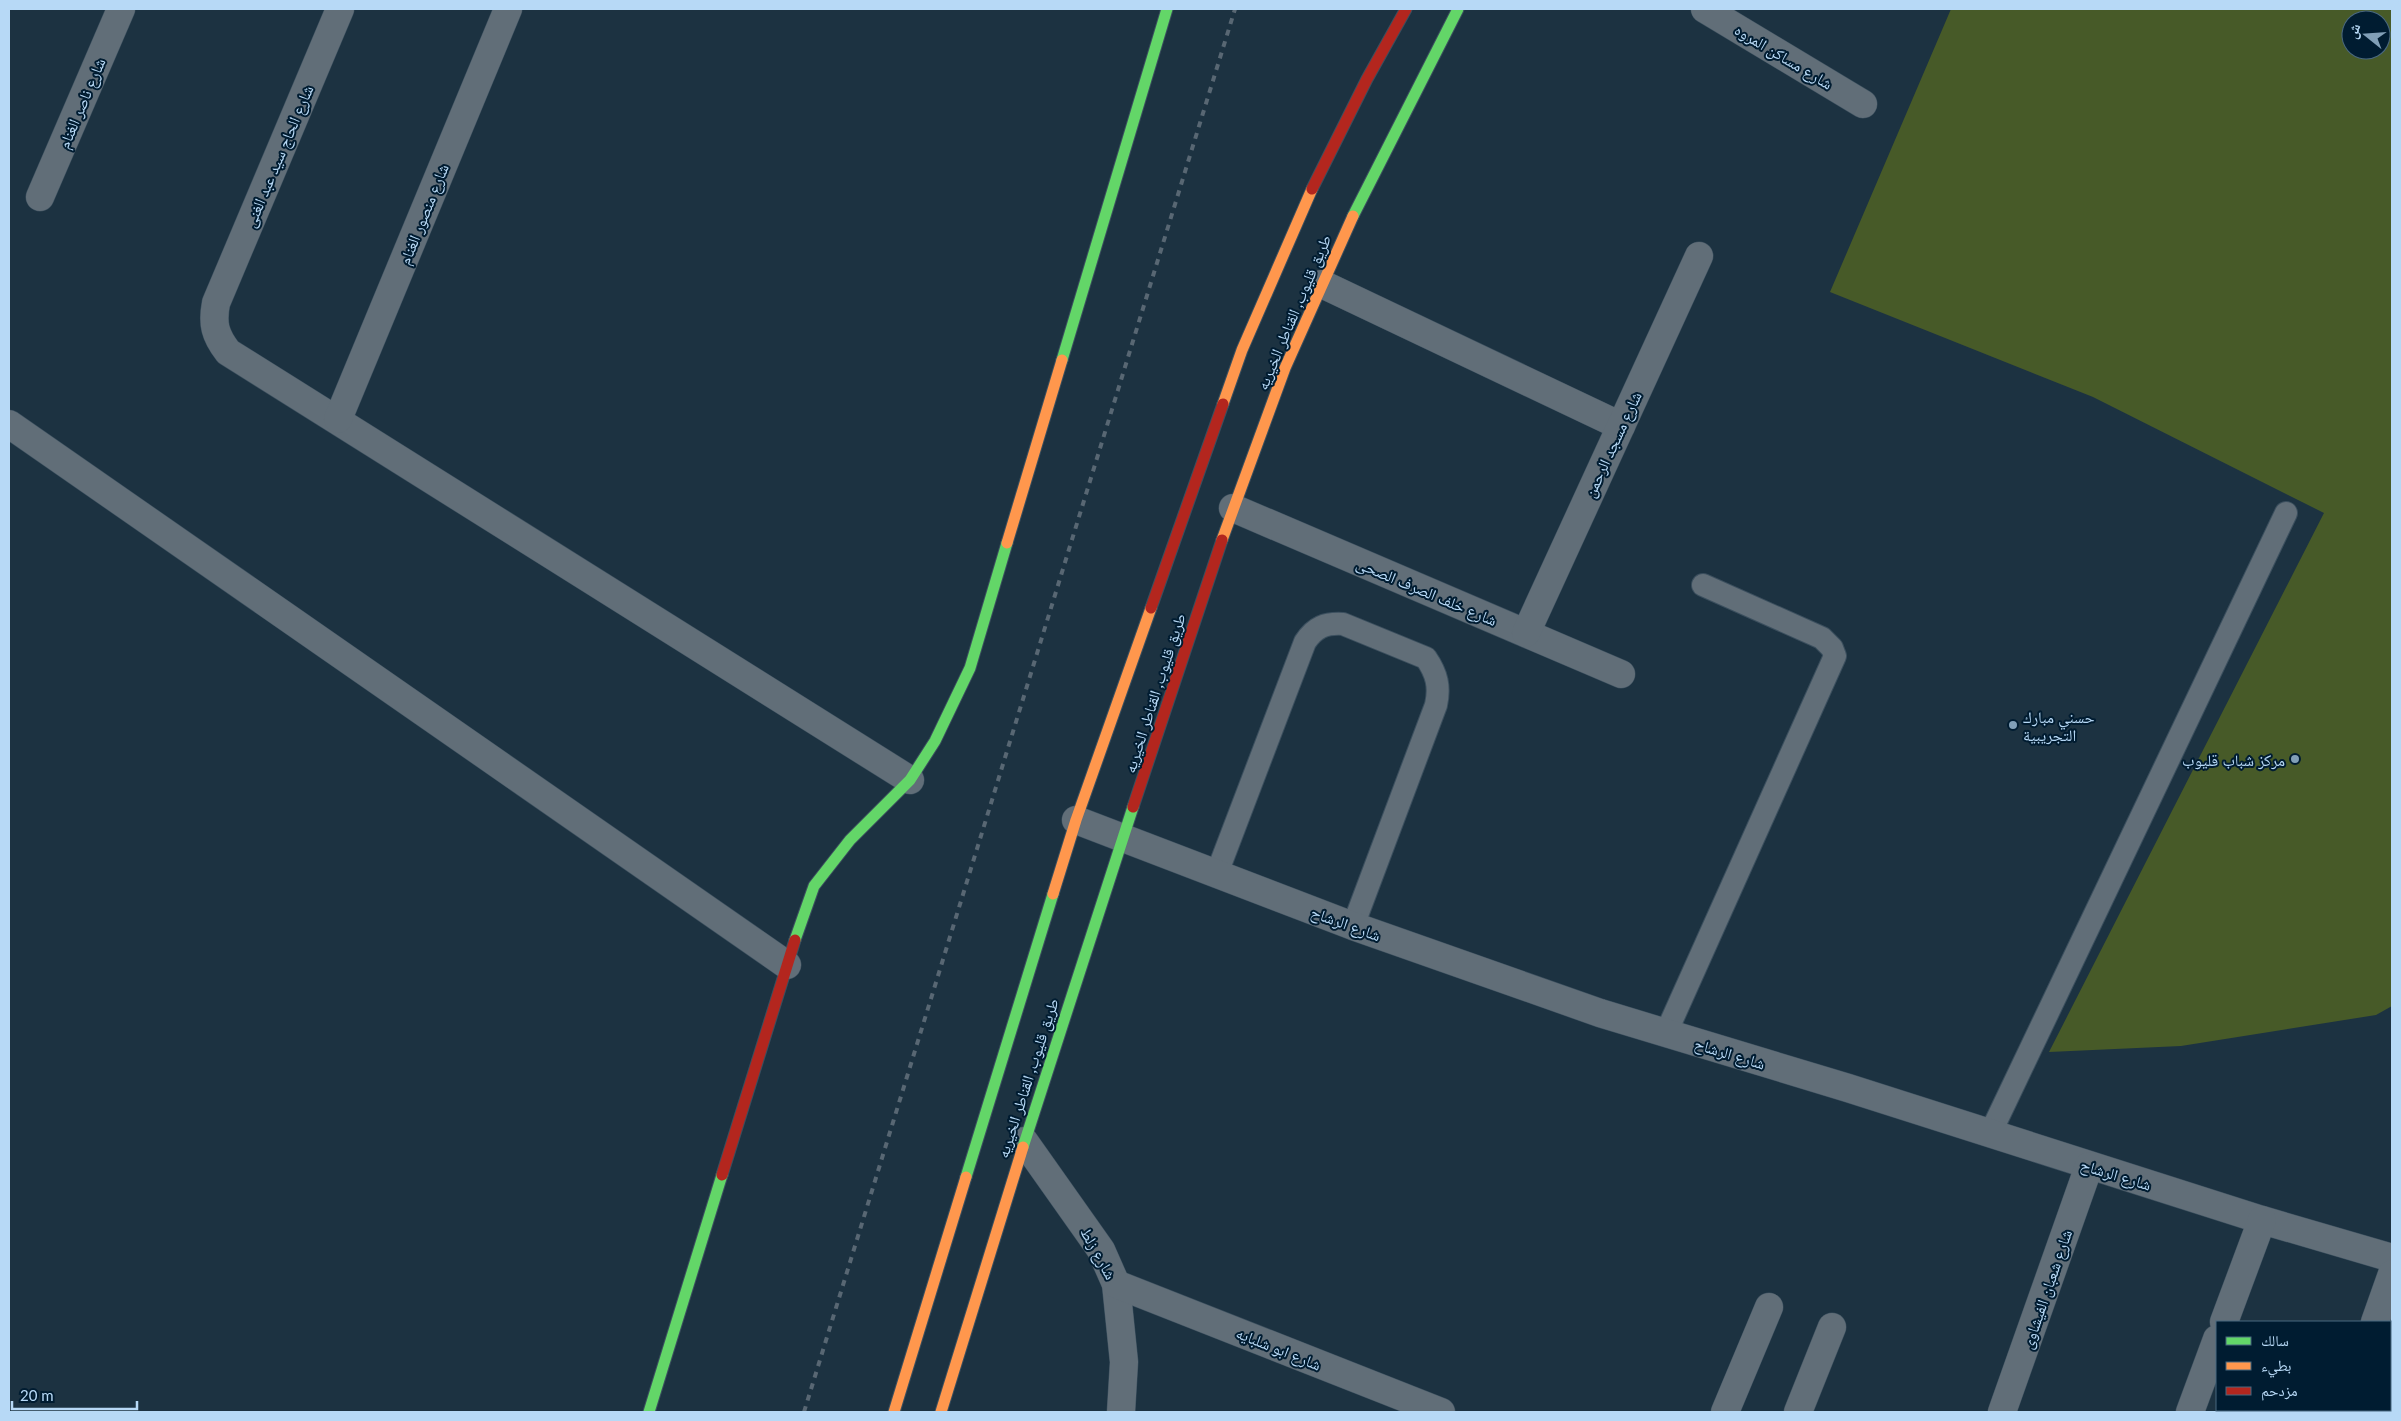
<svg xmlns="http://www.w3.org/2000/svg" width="2401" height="1421" font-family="Lato,'Noto Naskh Arabic',sans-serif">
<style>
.pitch{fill:#475a28;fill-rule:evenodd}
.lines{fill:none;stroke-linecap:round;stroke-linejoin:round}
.lane-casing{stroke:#3b4f5e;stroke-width:24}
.street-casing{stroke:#3b4f5e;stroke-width:29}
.fast-casing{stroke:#3b4f5e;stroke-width:13}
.slow-casing{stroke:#3b4f5e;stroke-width:13}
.jam-casing{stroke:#3b4f5e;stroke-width:13}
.lane{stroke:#616e78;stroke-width:22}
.street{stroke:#616e78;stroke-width:28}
.fast{stroke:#63d668;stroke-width:11}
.slow{stroke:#ff974d;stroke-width:11}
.jam{stroke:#b3261e;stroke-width:11}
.rail{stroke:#586773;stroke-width:4;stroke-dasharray:6 6;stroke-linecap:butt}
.poi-dot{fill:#819fb7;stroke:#001c31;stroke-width:2}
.labels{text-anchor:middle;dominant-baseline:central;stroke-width:4;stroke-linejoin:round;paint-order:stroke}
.street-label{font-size:16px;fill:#b7d9f6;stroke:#001c31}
.poi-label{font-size:16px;fill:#b7d9f6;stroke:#001c31;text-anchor:start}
</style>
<rect width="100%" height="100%" fill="#1c3241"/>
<path class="pitch" d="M 1951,9 L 2392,9 L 2392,1006 L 2376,1015 L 2181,1046 L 2049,1052 L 2324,513 L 2093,397 L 1830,292 ZM 2351,20 L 2381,20 L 2381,50 L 2351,50 Z"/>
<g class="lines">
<defs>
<g id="lane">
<path d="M 1217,873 L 1305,642 C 1315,627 1325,623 1343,624 L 1426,658 C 1437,674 1440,687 1436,705 L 1353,926"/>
<polyline points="1666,1033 1835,656 1832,648 1822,638 1703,585"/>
<polyline points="1990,1134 2286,513"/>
</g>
<g id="street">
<path d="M 340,9 L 216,303 C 212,324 215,335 228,352 L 910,780"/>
<polyline points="1705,9 1863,104"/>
<polyline points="40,197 121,9"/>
<polyline points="1322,284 1621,426"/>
<polyline points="338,419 508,9"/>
<polyline points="9,424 787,965"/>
<polyline points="1233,508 1621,674"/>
<polyline points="1526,633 1699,256"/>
<polyline points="1076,820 1353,926 1600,1013 1848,1088 2262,1220 2392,1258"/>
<polyline points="1024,1141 1101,1250 1116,1284 1124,1362 1121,1412"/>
<polyline points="1116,1284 1441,1412"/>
<polyline points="2224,1322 2262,1220"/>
<polyline points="2375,1322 2392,1274"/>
<polyline points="1725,1412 1769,1307"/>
<polyline points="1798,1412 1832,1327"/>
<polyline points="2002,1412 2089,1166"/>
<polyline points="2190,1412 2217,1339"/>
<polyline points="2343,1412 2344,1410"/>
</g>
<g id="fast">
<polyline points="1353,216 1458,9"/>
<polyline points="1062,360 1167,9"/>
<polyline points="795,940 814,886 850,840 910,780 935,741 970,668 1007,543"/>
<polyline points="1023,1147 1133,807"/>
<polyline points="966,1177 1053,894"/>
<polyline points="649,1412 722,1175"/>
</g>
<g id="slow">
<polyline points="1223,404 1242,350 1312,189"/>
<polyline points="1222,540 1285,368 1353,216"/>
<polyline points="1007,543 1062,360"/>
<polyline points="1053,894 1076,820 1151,608"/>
<polyline points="894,1412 966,1177"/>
<polyline points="941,1412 1023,1147"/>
</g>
<g id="jam">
<polyline points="1312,189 1367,79 1406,9"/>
<polyline points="1151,608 1223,404"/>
<polyline points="1133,807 1222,540"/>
<polyline points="722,1175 795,940"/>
</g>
</defs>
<use href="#lane" class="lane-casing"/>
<use href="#street" class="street-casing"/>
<use href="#fast" class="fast-casing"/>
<use href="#slow" class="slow-casing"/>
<use href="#jam" class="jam-casing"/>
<use href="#lane" class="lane"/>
<use href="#street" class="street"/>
<use href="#fast" class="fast"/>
<use href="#slow" class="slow"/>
<use href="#jam" class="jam"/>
<polyline class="rail" points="804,1412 1235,9"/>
</g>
<g class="poi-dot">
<circle cx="2013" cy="725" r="5"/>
<circle cx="2295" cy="759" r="5"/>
</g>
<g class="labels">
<g class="street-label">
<text transform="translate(1784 56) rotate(31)">شارع مساكن المروه</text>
<text transform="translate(81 103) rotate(-67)">شارع ناصر الغنام</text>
<text transform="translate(278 156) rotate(-67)">شارع الحاج سيد عبد الغنى</text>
<text transform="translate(423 214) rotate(-68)">شارع منصور الغنام</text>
<text transform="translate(1293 312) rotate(-67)">طريق قليوب, القناطر الخيريه</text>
<text transform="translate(1612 444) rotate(-65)">شارع مسجد الرحمن</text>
<text transform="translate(1427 591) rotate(23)">شارع خلف الصرف الصحى</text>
<text transform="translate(1154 693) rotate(-72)">طريق قليوب, القناطر الخيريه</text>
<text transform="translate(1346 923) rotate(20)">شارع الرشاح</text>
<text transform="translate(1730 1053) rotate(17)">شارع الرشاح</text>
<text transform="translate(1027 1078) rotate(-72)">طريق قليوب, القناطر الخيريه</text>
<text transform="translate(2116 1174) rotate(17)">شارع الرشاح</text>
<text transform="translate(1099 1253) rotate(61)">شارع زلط</text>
<text transform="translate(2046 1289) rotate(-71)">شارع شعبان الفيشاوى</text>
<text transform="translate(1279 1348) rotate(22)">شارع ابو شلبايه</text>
</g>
<g class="poi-label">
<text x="2023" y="716">حسني مبارك<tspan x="2023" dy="18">التجريبية</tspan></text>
<text x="2285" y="759" text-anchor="end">مركز شباب قليوب</text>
</g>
</g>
<rect width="2401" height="1421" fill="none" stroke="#b7d9f6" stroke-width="20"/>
<rect x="2216" y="1321" width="175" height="90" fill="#001c31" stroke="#496880"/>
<rect x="2226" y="1337" width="25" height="8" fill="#63d668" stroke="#496880"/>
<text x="2261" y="1346" font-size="15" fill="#b7d9f6">سالك</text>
<rect x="2226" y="1362" width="25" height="8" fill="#ff974d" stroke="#496880"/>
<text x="2261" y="1371" font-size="15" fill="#b7d9f6">بطيء</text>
<rect x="2226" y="1387" width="25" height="8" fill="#b3261e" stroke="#496880"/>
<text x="2261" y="1396" font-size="15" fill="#b7d9f6">مزدحم</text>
<g transform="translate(2366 35) rotate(287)"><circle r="24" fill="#001c31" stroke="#496880"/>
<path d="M0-4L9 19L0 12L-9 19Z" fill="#819fb7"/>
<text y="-8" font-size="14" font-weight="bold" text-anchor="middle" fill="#b7d9f6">ش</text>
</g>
<path d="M12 1401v8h125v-8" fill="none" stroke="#b7d9f6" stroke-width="2.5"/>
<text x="20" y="1401" font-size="15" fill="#b7d9f6" stroke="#001c31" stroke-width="4" paint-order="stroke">20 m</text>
</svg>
